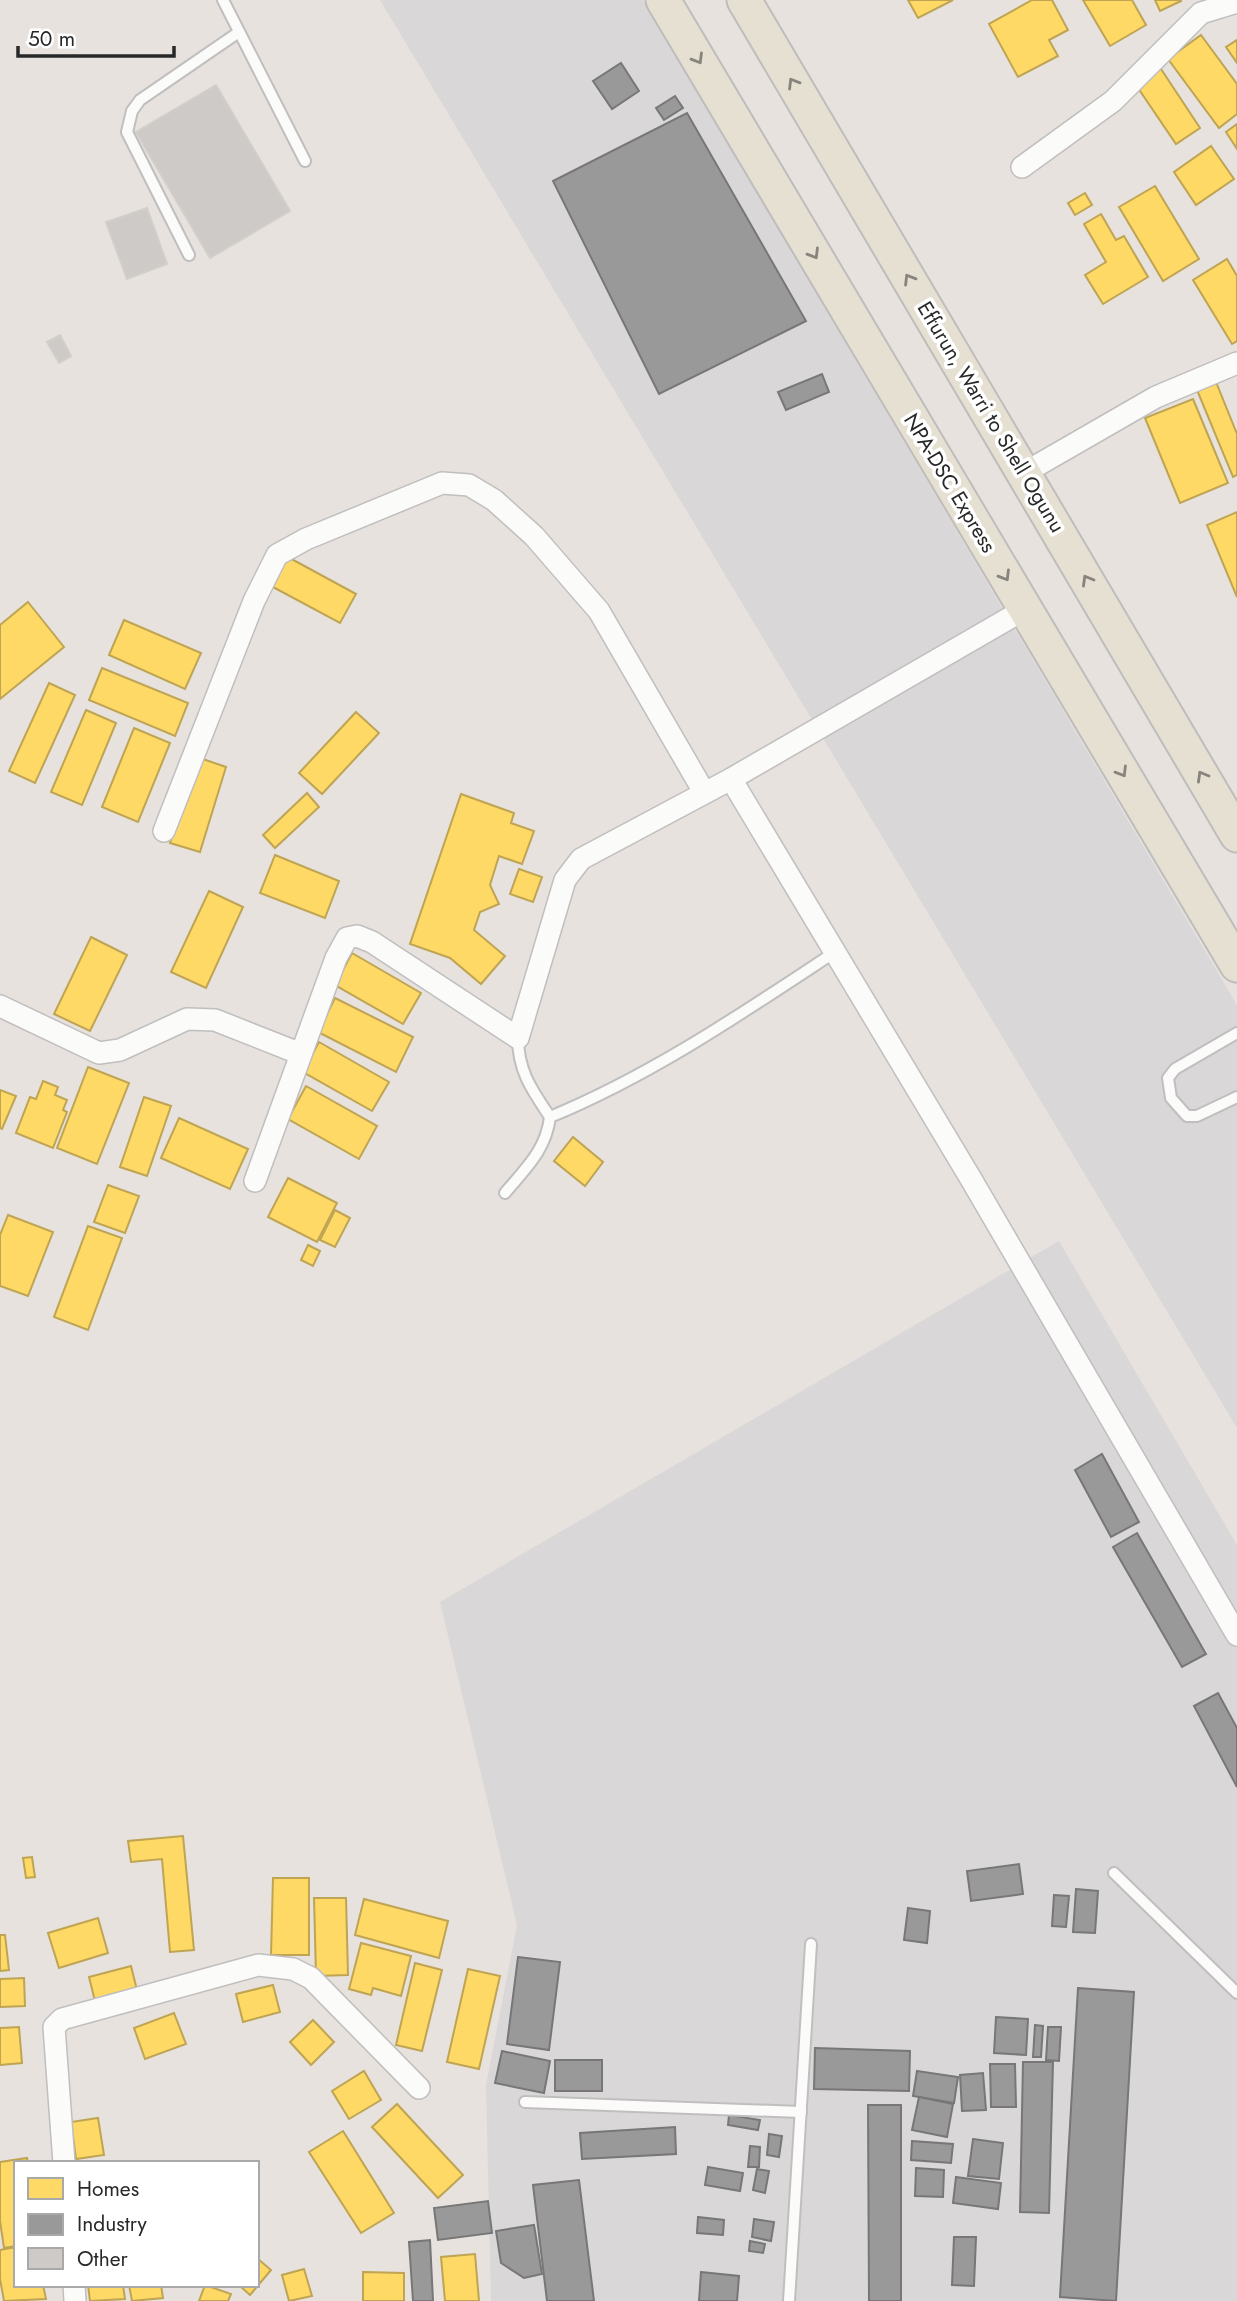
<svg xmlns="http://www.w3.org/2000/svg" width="1237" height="2301" font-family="Jost,sans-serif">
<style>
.industrial{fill:#dad7d9}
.homes{fill:#ffd966;stroke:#bea453;stroke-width:2}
.industry{fill:#999;stroke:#777;stroke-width:2}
.building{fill:#cecac7;stroke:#d2cec9;stroke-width:2}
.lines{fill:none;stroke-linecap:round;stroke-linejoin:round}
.lane-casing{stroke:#c0bebf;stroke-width:14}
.street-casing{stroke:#c0bebf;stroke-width:24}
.primary-casing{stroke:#bfbdbc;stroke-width:37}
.lane{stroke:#fbfbfa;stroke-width:10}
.street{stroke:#fbfbfa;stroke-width:21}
.primary{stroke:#e6e0d2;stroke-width:33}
.oneway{stroke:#87847d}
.labels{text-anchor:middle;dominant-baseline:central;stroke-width:7;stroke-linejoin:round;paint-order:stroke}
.street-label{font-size:21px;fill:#282828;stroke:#fff}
</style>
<rect width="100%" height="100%" fill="#e7e2dd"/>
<g class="industrial">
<polygon points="380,0 643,0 1237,1005 1237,1428"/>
<polygon points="1059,1241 1237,1545 1237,2301 491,2301 486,2085 517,1925 440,1602"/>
</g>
<g class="homes">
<polygon points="908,0 953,0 918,18"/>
<polygon points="1032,0 1052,0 1068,30 1049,40 1058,56 1018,77 989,24"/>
<polygon points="1083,0 1132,0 1146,25 1110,46"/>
<polygon points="1155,0 1181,0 1181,1 1160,11"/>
<polygon points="1201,35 1237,84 1237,114 1219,128 1168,59"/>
<polygon points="1237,40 1237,63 1226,47"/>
<polygon points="1161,69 1200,128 1176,144 1136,85"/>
<polygon points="1237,124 1237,149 1226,132"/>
<polygon points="1211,146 1234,179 1196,205 1174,172"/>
<polygon points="1155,186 1199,259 1163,281 1119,207"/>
<polygon points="1085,193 1092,205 1075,215 1068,203"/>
<polygon points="1101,214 1116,240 1124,236 1148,277 1103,304 1085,275 1106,262 1084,224"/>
<polygon points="1227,259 1237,276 1237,341 1232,344 1193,280"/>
<polygon points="1216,382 1237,434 1237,475 1233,477 1197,390"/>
<polygon points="1193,399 1228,483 1180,503 1145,418"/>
<polygon points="1237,512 1237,597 1207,525"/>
<polygon points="286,556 356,594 340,623 271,586"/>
<polygon points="28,602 64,647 0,699 0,625"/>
<polygon points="124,620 201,653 185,689 109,655"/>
<polygon points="102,668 188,703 175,736 89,700"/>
<polygon points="49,683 75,695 35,783 9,771"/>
<polygon points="86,710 116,723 82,805 51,792"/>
<polygon points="356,712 379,733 322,794 299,773"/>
<polygon points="134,728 170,743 138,822 102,807"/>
<polygon points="197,757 226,767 200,852 170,843"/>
<polygon points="307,793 319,807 275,848 263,835"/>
<polygon points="461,794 514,813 511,823 534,831 522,864 499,856 490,885 499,904 480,912 474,930 505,956 481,984 450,958 410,944"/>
<polygon points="275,855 339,881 325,918 260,893"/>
<polygon points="519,869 542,877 533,902 510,894"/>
<polygon points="209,891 243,907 206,988 171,972"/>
<polygon points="91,937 127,955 90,1031 54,1014"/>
<polygon points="352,953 421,993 403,1024 335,985"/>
<polygon points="335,998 413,1037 396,1072 318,1032"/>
<polygon points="319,1042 389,1082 372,1111 303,1072"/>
<polygon points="88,1067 129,1083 97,1164 57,1148"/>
<polygon points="43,1081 58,1087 55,1095 67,1100 63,1110 67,1112 53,1148 16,1133 30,1097 36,1099"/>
<polygon points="306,1086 377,1126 359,1159 288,1119"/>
<polygon points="0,1090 16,1096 2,1129 0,1128"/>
<polygon points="144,1097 171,1106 147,1176 120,1167"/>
<polygon points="179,1118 248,1149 230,1189 161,1158"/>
<polygon points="573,1137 603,1162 585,1186 554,1161"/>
<polygon points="288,1178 337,1203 317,1242 268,1217"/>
<polygon points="108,1185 139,1196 125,1233 94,1222"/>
<polygon points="335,1210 350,1218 335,1247 320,1240"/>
<polygon points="8,1215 53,1232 28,1296 0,1286 0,1235"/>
<polygon points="88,1226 122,1238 88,1330 54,1317"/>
<polygon points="308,1245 320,1251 313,1266 301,1260"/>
<polygon points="183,1836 194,1950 170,1952 162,1859 131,1862 128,1841"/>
<polygon points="32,1857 35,1877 26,1878 23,1858"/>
<polygon points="273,1878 309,1878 309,1955 271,1955"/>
<polygon points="314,1898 346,1898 348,1975 316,1976"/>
<polygon points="364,1899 448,1921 439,1958 355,1935"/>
<polygon points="98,1918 108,1953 59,1968 48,1933"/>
<polygon points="0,1935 5,1935 9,1970 0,1971"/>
<polygon points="361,1943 411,1956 401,1996 373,1988 371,1995 349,1989"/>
<polygon points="415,1963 442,1970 422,2051 396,2045"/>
<polygon points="131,1966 138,1994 96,2005 89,1977"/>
<polygon points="468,1969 500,1976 479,2069 447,2062"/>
<polygon points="24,1978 25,2006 0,2007 0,1979"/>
<polygon points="273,1985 280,2012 243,2022 236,1994"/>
<polygon points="174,2013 186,2044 145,2059 134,2028"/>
<polygon points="313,2020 334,2042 311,2065 290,2042"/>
<polygon points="19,2027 22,2063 0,2065 0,2028"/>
<polygon points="364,2071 381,2100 349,2119 332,2091"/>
<polygon points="397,2104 463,2175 438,2198 372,2127"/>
<polygon points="98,2118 104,2155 76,2159 71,2122"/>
<polygon points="343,2131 394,2213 361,2233 309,2152"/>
<polygon points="27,2158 28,2163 16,2163 16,2246 4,2248 0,2221 0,2162"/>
<polygon points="16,2247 16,2285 43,2285 46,2299 4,2301 0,2279 0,2250"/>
<polygon points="475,2254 479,2301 445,2301 441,2257"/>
<polygon points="257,2258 271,2270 250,2295 239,2285 257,2285"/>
<polygon points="304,2269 312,2296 289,2301 282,2275"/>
<polygon points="363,2272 404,2273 404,2301 363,2301"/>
<polygon points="88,2285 123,2285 125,2299 90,2301"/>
<polygon points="129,2285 161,2285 163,2298 132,2301"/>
<polygon points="205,2285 231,2294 228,2301 199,2301"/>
</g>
<g class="industry">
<polygon points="621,63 639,91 612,109 593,81"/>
<polygon points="675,96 683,108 664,120 656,108"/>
<polygon points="687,113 806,321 659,394 553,181"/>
<polygon points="822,374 829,392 786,410 778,392"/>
<polygon points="1102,1454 1139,1522 1111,1537 1075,1470"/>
<polygon points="1137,1533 1206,1654 1182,1667 1113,1547"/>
<polygon points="1218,1693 1237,1728 1237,1787 1194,1706"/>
<polygon points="1019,1864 1023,1894 971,1901 967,1871"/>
<polygon points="1076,1889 1098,1891 1095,1933 1073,1932"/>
<polygon points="1054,1895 1069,1896 1066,1927 1052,1926"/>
<polygon points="908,1908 930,1911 927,1943 904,1940"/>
<polygon points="518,1957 560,1962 549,2050 507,2044"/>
<polygon points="1078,1988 1134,1992 1116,2301 1060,2297"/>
<polygon points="996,2017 1028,2019 1026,2055 994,2053"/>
<polygon points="1035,2025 1043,2026 1041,2057 1033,2057"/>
<polygon points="1048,2027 1061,2027 1059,2061 1046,2060"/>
<polygon points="815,2048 910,2051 909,2091 814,2089"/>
<polygon points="502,2051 550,2061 544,2093 495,2083"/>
<rect x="555" y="2060" width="47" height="31"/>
<polygon points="1023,2062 1053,2062 1049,2213 1020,2212"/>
<polygon points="990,2064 1015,2064 1016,2107 991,2107"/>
<polygon points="917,2071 958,2077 954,2103 913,2096"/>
<polygon points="983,2073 986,2110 962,2111 960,2075"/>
<polygon points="919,2097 953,2104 947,2137 912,2130"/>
<polygon points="868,2105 901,2105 901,2301 869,2301"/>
<polygon points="729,2115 760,2120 758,2130 728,2125"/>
<polygon points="675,2127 676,2154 582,2159 580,2133"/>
<polygon points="769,2134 782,2136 779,2157 767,2155"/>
<polygon points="973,2139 1003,2143 999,2179 968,2176"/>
<polygon points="912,2141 953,2144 951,2163 911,2160"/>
<polygon points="750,2146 760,2147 759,2167 748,2167"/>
<polygon points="708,2167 743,2173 740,2191 705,2185"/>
<polygon points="916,2168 944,2170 943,2197 915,2196"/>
<polygon points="757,2169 769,2171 765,2193 753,2190"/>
<polygon points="956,2177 1001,2183 998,2209 953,2203"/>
<polygon points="579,2180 594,2301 547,2301 533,2185"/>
<polygon points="488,2201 492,2233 438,2240 434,2208"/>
<polygon points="698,2217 724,2220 723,2235 697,2233"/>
<polygon points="754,2219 774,2222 771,2241 752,2237"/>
<polygon points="534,2225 542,2274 524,2278 501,2263 496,2231"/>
<polygon points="954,2237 976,2237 974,2286 952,2285"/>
<polygon points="430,2240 433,2301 413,2301 409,2242"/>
<polygon points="750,2241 765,2244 763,2253 749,2251"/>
<polygon points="701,2272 739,2276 737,2301 699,2301"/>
</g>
<g class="building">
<polygon points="216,85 290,211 210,258 136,132"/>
<polygon points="147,208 167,264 127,279 106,222"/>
<polygon points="60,335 71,356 59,363 47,342"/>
</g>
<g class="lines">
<defs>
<g id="lane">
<polyline points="223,0 305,161"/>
<polyline points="189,255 127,132 132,111 140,100 239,32"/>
<polyline points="1237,1033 1175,1069 1168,1078 1171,1098 1187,1116 1197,1116 1237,1097"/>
<path d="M 550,1117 C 652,1075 744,1012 835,952"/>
<path d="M 505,1193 C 526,1168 546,1150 550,1117 C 532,1090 518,1071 518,1038"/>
<polyline points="1114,1873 1237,1993"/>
<polyline points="525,2102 801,2112"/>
<polyline points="789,2301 811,1944"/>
</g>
<g id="street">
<polyline points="1022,167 1113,101 1201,13 1237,2"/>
<polyline points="1024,473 1156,397 1237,363"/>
<polyline points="731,779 971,1179 1237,1635"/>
<polyline points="164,831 254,601 277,555 306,539 442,483 469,485 494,500 534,536 599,611 704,792"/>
<polyline points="0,1006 99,1053 120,1050 187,1019 215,1020 301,1054"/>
<polyline points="255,1181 336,958 347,938 357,936 372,942 518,1038 565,880 581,859 731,779 1025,609"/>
<polyline points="64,2163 54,2027 62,2019 258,1965 293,1969 311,1978 419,2088"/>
<polyline points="74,2285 75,2301"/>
</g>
<g id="primary">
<polyline points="663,0 1237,965"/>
<polyline points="744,0 1237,835"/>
</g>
</defs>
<use href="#lane" class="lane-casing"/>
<use href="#street" class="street-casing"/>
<use href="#primary" class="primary-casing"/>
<use href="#lane" class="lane"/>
<use href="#street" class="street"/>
<use href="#primary" class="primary"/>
</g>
<defs><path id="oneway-chevron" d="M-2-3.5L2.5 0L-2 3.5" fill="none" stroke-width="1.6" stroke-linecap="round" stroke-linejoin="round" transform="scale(1.75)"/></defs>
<g class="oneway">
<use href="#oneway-chevron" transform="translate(698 59) rotate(59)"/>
<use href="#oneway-chevron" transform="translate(793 83) rotate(-121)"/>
<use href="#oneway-chevron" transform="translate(814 254) rotate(59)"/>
<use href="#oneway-chevron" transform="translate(909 279) rotate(-121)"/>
<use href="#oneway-chevron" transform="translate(1005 576) rotate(59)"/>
<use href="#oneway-chevron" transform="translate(1087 580) rotate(-120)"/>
<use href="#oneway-chevron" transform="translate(1122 772) rotate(59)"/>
<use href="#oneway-chevron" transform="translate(1202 776) rotate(-120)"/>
</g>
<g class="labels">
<g class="street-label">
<text transform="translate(991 417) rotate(59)">Effurun, Warri to Shell Ogunu</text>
<text transform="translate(950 483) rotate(59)">NPA-DSC Express</text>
</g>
</g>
<rect x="14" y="2161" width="245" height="126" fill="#ffffff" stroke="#a9a9a9" stroke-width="2"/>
<rect x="28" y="2178" width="35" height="21" fill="#ffd966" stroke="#a9a9a9" stroke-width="2"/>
<text x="77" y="2196" font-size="21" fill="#282828">Homes</text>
<rect x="28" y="2214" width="35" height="21" fill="#999999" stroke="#a9a9a9" stroke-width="2"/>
<text x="77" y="2231" font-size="21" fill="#282828">Industry</text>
<rect x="28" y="2248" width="35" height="21" fill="#cecac7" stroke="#a9a9a9" stroke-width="2"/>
<text x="77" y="2266" font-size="21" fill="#282828">Other</text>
<path d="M18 46v10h156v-10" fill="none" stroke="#282828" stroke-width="3.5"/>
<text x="28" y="46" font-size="21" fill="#282828" stroke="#ffffff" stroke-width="5" paint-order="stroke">50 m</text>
</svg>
